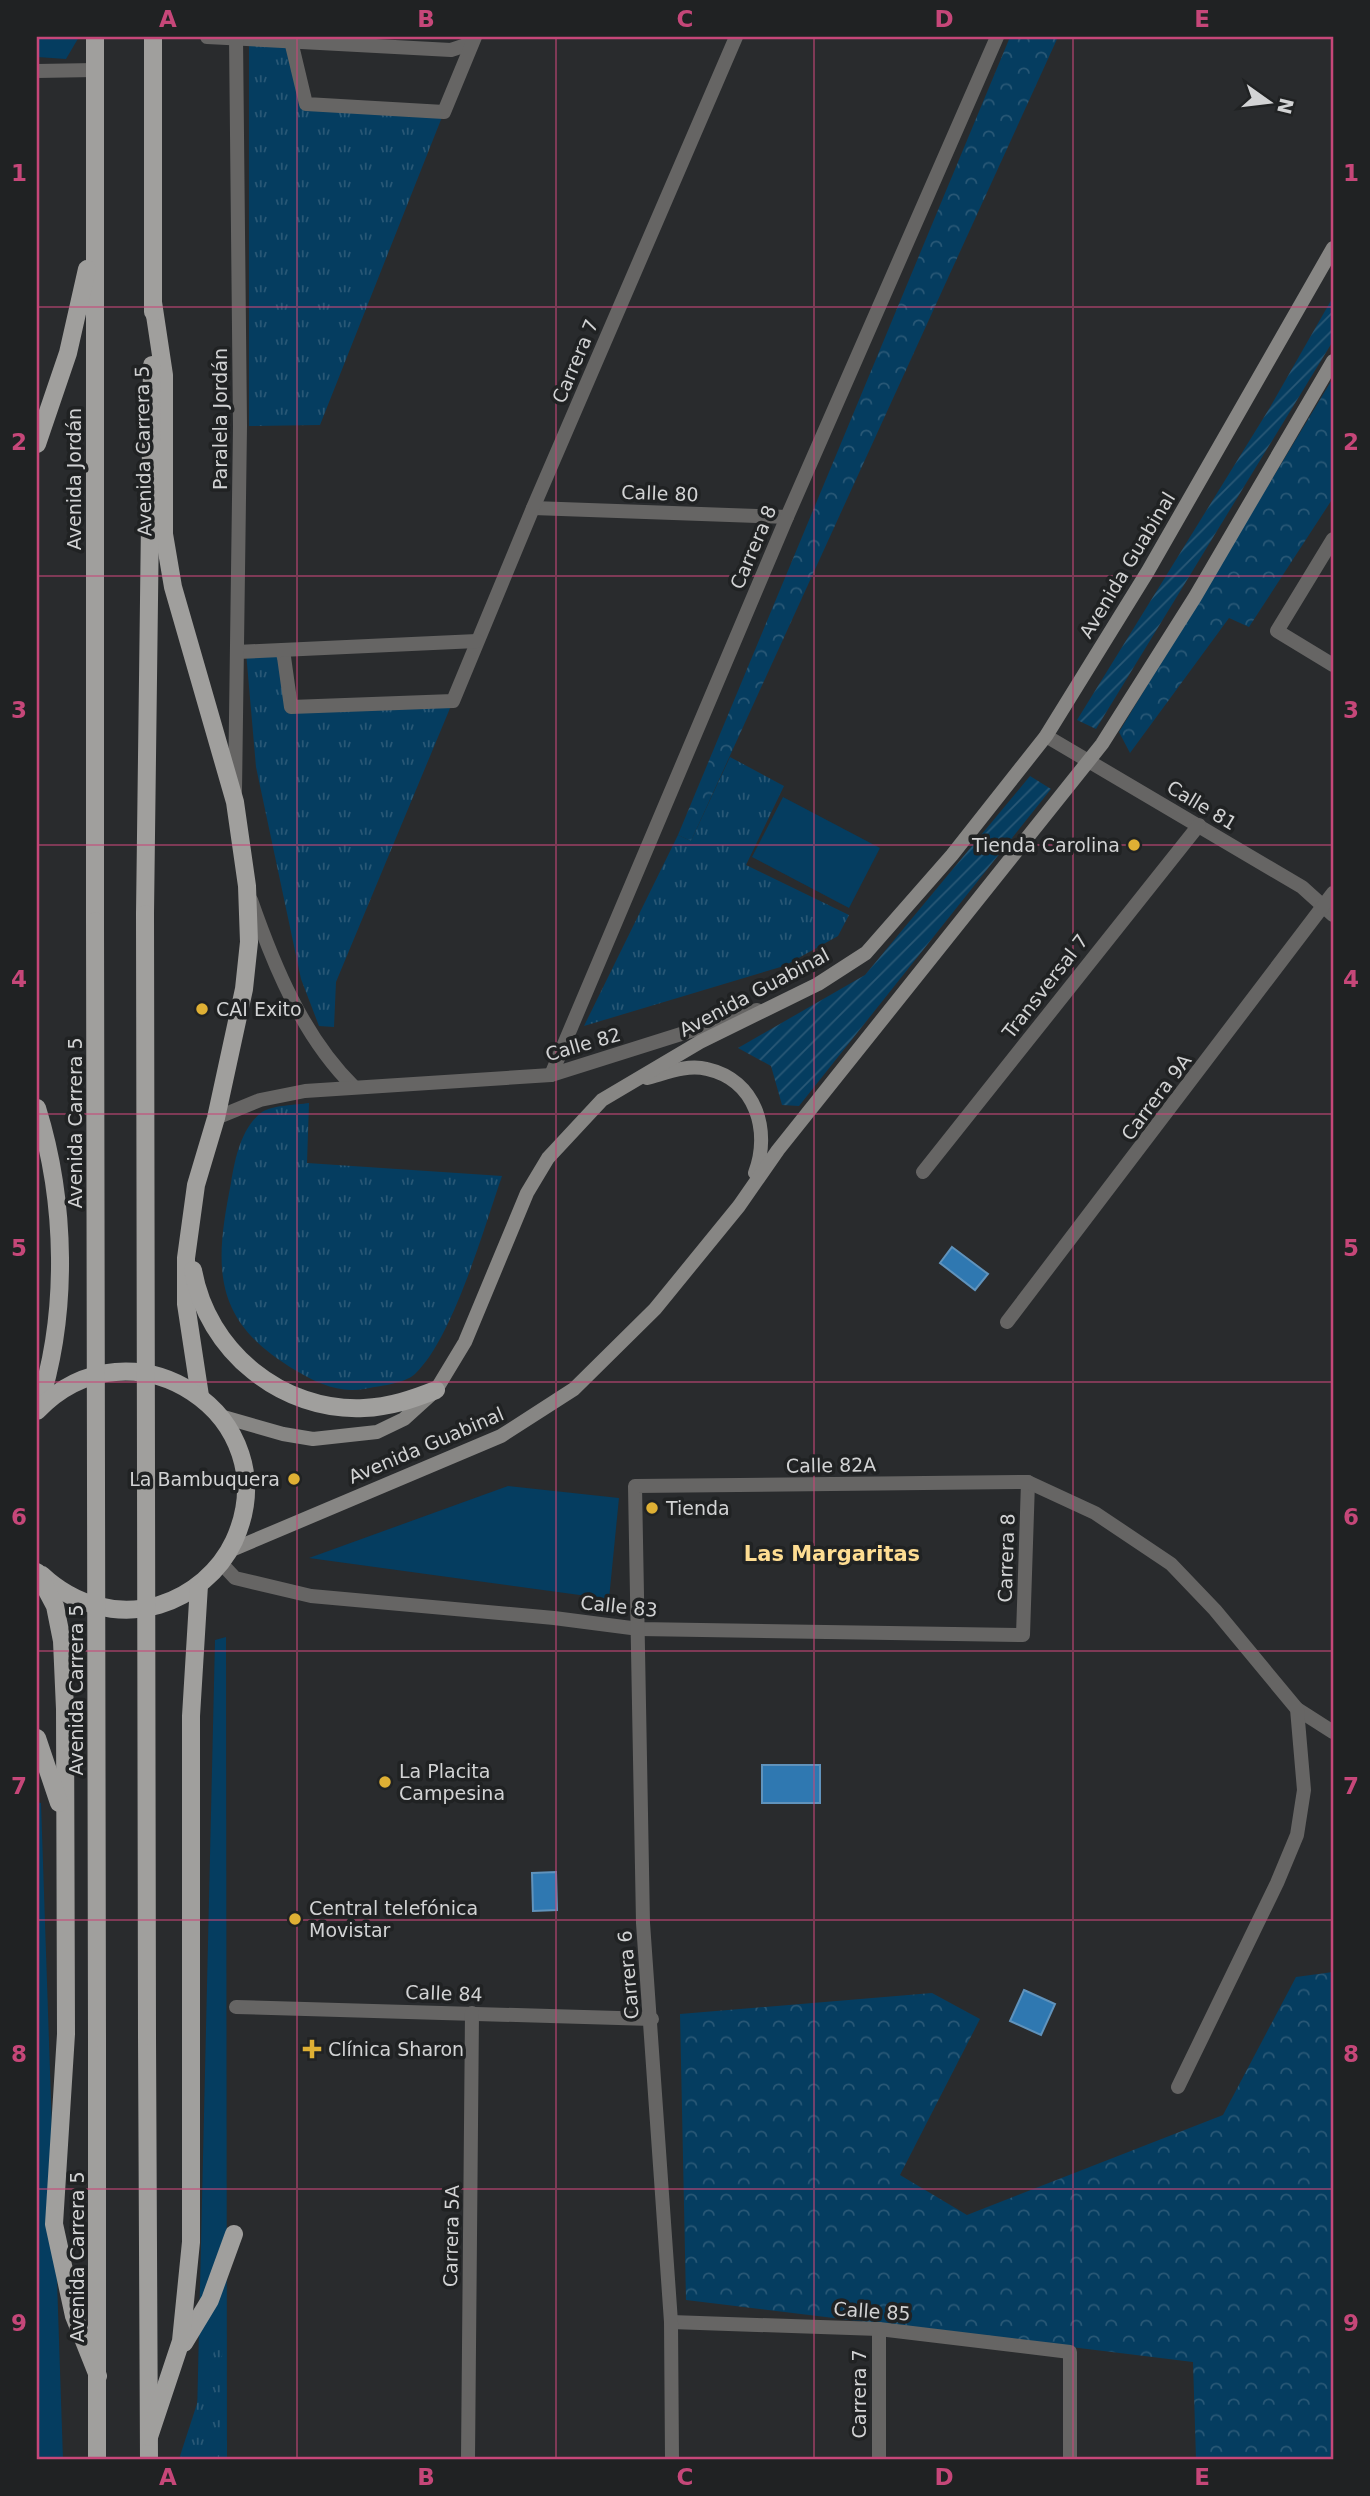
<svg xmlns="http://www.w3.org/2000/svg" width="1370" height="2496" font-family="'DejaVu Sans',sans-serif">
<style>
.grass{fill:#053d60}
.forest{fill:url(#forest-crowns)}
.park{fill:url(#park-tufts)}
.garden{fill:url(#garden-furrows)}
.water{fill:#2f78b1;stroke:#6093bc;stroke-width:2}
.lines{fill:none;stroke-linecap:round;stroke-linejoin:round}
.minor{stroke:#666564;stroke-width:14}
.secondary{stroke:#878684;stroke-width:14}
.primary{stroke:#a09f9d;stroke-width:18}
.primary-bridge{stroke:#a09f9d;stroke-width:18}
.grid{fill:none;stroke:#c64779;stroke-width:2;stroke-opacity:0.55}
.poi-dot{fill:#dfb034;stroke:#202223;stroke-width:2.5}
.labels{text-anchor:middle;dominant-baseline:central;stroke-width:7;stroke-linejoin:round;paint-order:stroke}
.street-label{font-size:19px;fill:#d2d3d4;stroke:#202223}
.poi-label{font-size:19px;fill:#d2d3d4;stroke:#202223;text-anchor:start}
.neighbourhood-label{font-size:21px;font-weight:bold;fill:#fedd92;stroke:#202223}
.neatline{fill:none;stroke:#c64779;stroke-width:2.5}
.grid-label{font-size:23px;text-anchor:middle;font-weight:bold;fill:#c64779}
</style>
<defs>
<pattern id="forest-crowns" width="20" height="18" patternUnits="userSpaceOnUse" patternTransform="scale(1.75)"><rect width="20" height="18" fill="#053d60"/><path d="M2 6a3 3 0 1 1 6 0M12 15a3 3 0 1 1 6 0" fill="none" stroke="#295876"/></pattern>
<pattern id="park-tufts" width="24" height="20" patternUnits="userSpaceOnUse" patternTransform="scale(1.75)"><rect width="24" height="20" fill="#053d60"/><path d="M3 7l-1-3M5 7V3M7 7l1-3M15 17l-1-3M17 17v-4M19 17l1-3" fill="none" stroke="#295876"/></pattern>
<pattern id="garden-furrows" width="10" height="10" patternUnits="userSpaceOnUse" patternTransform="scale(1.75)"><rect width="10" height="10" fill="#053d60"/><path d="M-1 1l2-2M0 10L10 0M9 11l2-2" fill="none" stroke="#295876"/></pattern>
</defs>
<rect width="100%" height="100%" fill="#292b2d"/>
<g class="grass">
<polygon points="37,37 79,37 66,59 37,57"/>
<polygon points="783,797 880,848 849,908 752,857"/>
<polygon points="508,1486 619,1498 609,1599 309,1558"/>
<polygon points="226,1637 227,2459 196,2459 215,1640"/>
<polygon points="37,1802 41,1803 63,2459 37,2459"/>
</g>
<g class="forest">
<polygon points="1010,37 1058,37 691,841 678,835"/>
<polygon points="1333,378 1333,498 1249,627 1229,618 1130,753 1119,732"/>
<polygon points="1333,1972 1333,2459 1196,2459 1193,2362 686,2300 680,2014 932,1993 980,2019 900,2175 967,2215 1223,2115 1296,1977"/>
</g>
<g class="park">
<polygon points="249,39 291,41 306,104 444,112 320,425 249,426"/>
<polygon points="283,650 291,707 453,701 336,982 334,1027 319,1026 301,979 256,767 246,652"/>
<polygon points="730,757 784,786 746,865 849,915 838,936 784,966 584,1026 678,835 691,841"/>
<path d="M 309,1103 L 307,1163 L 502,1176 C 484,1228 453,1338 415,1374 C 404,1384 378,1386 364,1389 C 337,1393 317,1383 295,1370 C 212,1321 214,1268 231,1183 C 235,1159 241,1128 262,1112 C 273,1105 296,1105 309,1103 Z"/>
<polygon points="223,2324 219,2459 179,2459"/>
</g>
<g class="garden">
<polygon points="1333,297 1333,341 1096,729 1077,720 1269,409"/>
<polygon points="1030,776 1051,789 799,1106 782,1105 771,1066 738,1048 865,975"/>
</g>
<g class="water">
<polygon points="952,1247 988,1274 975,1290 940,1263"/>
<rect x="762" y="1765" width="58" height="38"/>
<polygon points="556,1872 557,1910 533,1911 532,1873"/>
<polygon points="1024,1990 1055,2004 1041,2035 1010,2021"/>
</g>
<g class="lines">
<g class="minor">
<polyline points="207,37 451,50 472,43"/>
<polyline points="291,41 306,104 444,112 475,37"/>
<polyline points="37,71 95,70"/>
<polyline points="533,508 787,517"/>
<polyline points="1333,539 1277,631 1333,665"/>
<polyline points="283,650 291,707 453,701 533,508 736,37"/>
<polyline points="237,652 477,641"/>
<polyline points="1046,736 1302,887 1333,915"/>
<polyline points="235,791 240,426 236,37"/>
<path d="M 251,900 C 274,966 303,1037 354,1087"/>
<polyline points="551,1075 787,517 997,37"/>
<polyline points="216,1118 260,1100 305,1091 551,1075 757,1010"/>
<polyline points="923,1172 1199,825"/>
<polyline points="1007,1322 1333,893"/>
<polyline points="221,1563 235,1578 311,1596 554,1618 639,1629 1023,1635 1028,1482"/>
<polyline points="1297,1709 1333,1732"/>
<polyline points="236,2007 652,2019"/>
<polyline points="671,2322 879,2329 1070,2352 1070,2459"/>
<polyline points="468,2459 472,2013"/>
<polyline points="672,2459 671,2322 643,1923 635,1486 1028,1482 1095,1513 1171,1564 1215,1610 1297,1709 1304,1790 1297,1835 1277,1883 1178,2087"/>
<polyline points="879,2459 879,2329"/>
</g>
<g class="secondary">
<path d="M 647,1078 C 666,1073 687,1064 707,1069 C 756,1080 771,1131 755,1173"/>
<polyline points="220,1416 283,1434 313,1439 377,1432 404,1419 436,1390 465,1342 527,1193 548,1158 602,1100 700,1042 818,984 866,953 952,855 1046,736 1148,571 1333,248"/>
<polyline points="229,1551 501,1436 574,1389 655,1309 739,1206 778,1150 1102,744 1195,597 1333,361"/>
</g>
<g class="primary">
<polyline points="95,37 95,921"/>
<polyline points="153,302 164,375 164,534 173,587 235,802 247,886 249,942 244,989 216,1118 196,1185 186,1258 186,1304 200,1396"/>
<polyline points="153,312 153,37"/>
<polyline points="37,444 68,353 87,269"/>
<polyline points="145,914 152,365"/>
<path d="M 37,1108 C 66,1201 69,1314 38,1408"/>
<path d="M 193,1270 C 207,1351 282,1412 364,1408 C 390,1407 413,1399 436,1390"/>
<path d="M 37,1411 C 131,1312 291,1416 234,1541 C 220,1571 192,1595 159,1605 C 117,1617 74,1605 42,1575"/>
<polyline points="37,1572 55,1606 62,1641 65,1709 66,2034 54,2224 74,2316 98,2376"/>
<polyline points="37,1738 59,1803"/>
<polyline points="147,2036 149,2459"/>
<polyline points="97,2038 97,2459"/>
<polyline points="184,2343 210,2300 234,2234"/>
<polyline points="149,2437 181,2341 191,2242 191,1716 199,1585"/>
</g>
<g class="primary-bridge">
<polyline points="145,914 147,2036"/>
<polyline points="95,921 97,2038"/>
</g>
</g>
<path class="grid" d="M 297,37 L 297,2459M 556,37 L 556,2459M 814,37 L 814,2459M 1073,37 L 1073,2459M 37,307 L 1333,307M 37,576 L 1333,576M 37,845 L 1333,845M 37,1114 L 1333,1114M 37,1382 L 1333,1382M 37,1651 L 1333,1651M 37,1920 L 1333,1920M 37,2189 L 1333,2189"/>
<g class="poi-dot">
<circle cx="1134" cy="845" r="7"/>
<circle cx="202" cy="1009" r="7"/>
<circle cx="294" cy="1479" r="7"/>
<circle cx="652" cy="1508" r="7"/>
<circle cx="385" cy="1782" r="7"/>
<circle cx="295" cy="1919" r="7"/>
<path d="M308.5 2038.5h7v7h7v7h-7v7h-7v-7h-7v-7h7z"/>
</g>
<g class="labels">
<g class="street-label">
<text transform="translate(575 361) rotate(-67)">Carrera 7</text>
<text transform="translate(220 419) rotate(-90)">Paralela Jordán</text>
<text transform="translate(143 451) rotate(-91)">Avenida Carrera 5</text>
<text transform="translate(74 479) rotate(-90)">Avenida Jordán</text>
<text transform="translate(660 493) rotate(2)">Calle 80</text>
<text transform="translate(753 547) rotate(-67)">Carrera 8</text>
<text transform="translate(1127 565) rotate(-59)">Avenida Guabinal</text>
<text transform="translate(1202 805) rotate(31)">Calle 81</text>
<text transform="translate(1045 986) rotate(-52)">Transversal 7</text>
<text transform="translate(754 992) rotate(-28)">Avenida Guabinal</text>
<text transform="translate(583 1044) rotate(-16)">Calle 82</text>
<text transform="translate(1156 1097) rotate(-53)">Carrera 9A</text>
<text transform="translate(75 1123) rotate(-90)">Avenida Carrera 5</text>
<text transform="translate(426 1445) rotate(-23)">Avenida Guabinal</text>
<text transform="translate(831 1465) rotate(-1)">Calle 82A</text>
<text transform="translate(1006 1558) rotate(-88)">Carrera 8</text>
<text transform="translate(619 1606) rotate(6)">Calle 83</text>
<text transform="translate(76 1690) rotate(-90)">Avenida Carrera 5</text>
<text transform="translate(628 1975) rotate(-95)">Carrera 6</text>
<text transform="translate(444 1993) rotate(2)">Calle 84</text>
<text transform="translate(451 2236) rotate(-89)">Carrera 5A</text>
<text transform="translate(77 2257) rotate(-90)">Avenida Carrera 5</text>
<text transform="translate(872 2311) rotate(4)">Calle 85</text>
<text transform="translate(859 2394) rotate(-90)">Carrera 7</text>
</g>
<g class="poi-label">
<text x="1120" y="845" text-anchor="end">Tienda Carolina</text>
<text x="216" y="1009">CAI Exito</text>
<text x="280" y="1479" text-anchor="end">La Bambuquera</text>
<text x="666" y="1508">Tienda</text>
<text x="399" y="1771">La Placita<tspan x="399" dy="22">Campesina</tspan></text>
<text x="309" y="1908">Central telefónica<tspan x="309" dy="22">Movistar</tspan></text>
<text x="328" y="2049">Clínica Sharon</text>
</g>
<g class="neighbourhood-label">
<text x="832" y="1554">Las Margaritas</text>
</g>
</g>
<rect width="1370" height="2496" fill="none" stroke="#202223" stroke-width="77"/>
<g transform="translate(1269 102) rotate(104)" stroke="#202223" stroke-width="5" paint-order="stroke">
<path d="M0-5L12 26L0 18L-12 26Z" fill="#d2d3d4"/>
<text y="-10" font-size="19" font-weight="bold" text-anchor="middle" fill="#d2d3d4">N</text>
</g>
<rect x="38" y="38" width="1294" height="2420" class="neatline"/>
<g class="grid-label">
<text x="168" y="27">A</text>
<text x="426" y="27">B</text>
<text x="685" y="27">C</text>
<text x="944" y="27">D</text>
<text x="1202" y="27">E</text>
<text x="19" y="181">1</text>
<text x="1351" y="181">1</text>
<text x="19" y="450">2</text>
<text x="1351" y="450">2</text>
<text x="19" y="718">3</text>
<text x="1351" y="718">3</text>
<text x="19" y="987">4</text>
<text x="1351" y="987">4</text>
<text x="19" y="1256">5</text>
<text x="1351" y="1256">5</text>
<text x="19" y="1525">6</text>
<text x="1351" y="1525">6</text>
<text x="19" y="1794">7</text>
<text x="1351" y="1794">7</text>
<text x="19" y="2062">8</text>
<text x="1351" y="2062">8</text>
<text x="19" y="2331">9</text>
<text x="1351" y="2331">9</text>
<text x="168" y="2485">A</text>
<text x="426" y="2485">B</text>
<text x="685" y="2485">C</text>
<text x="944" y="2485">D</text>
<text x="1202" y="2485">E</text>
</g>
</svg>
